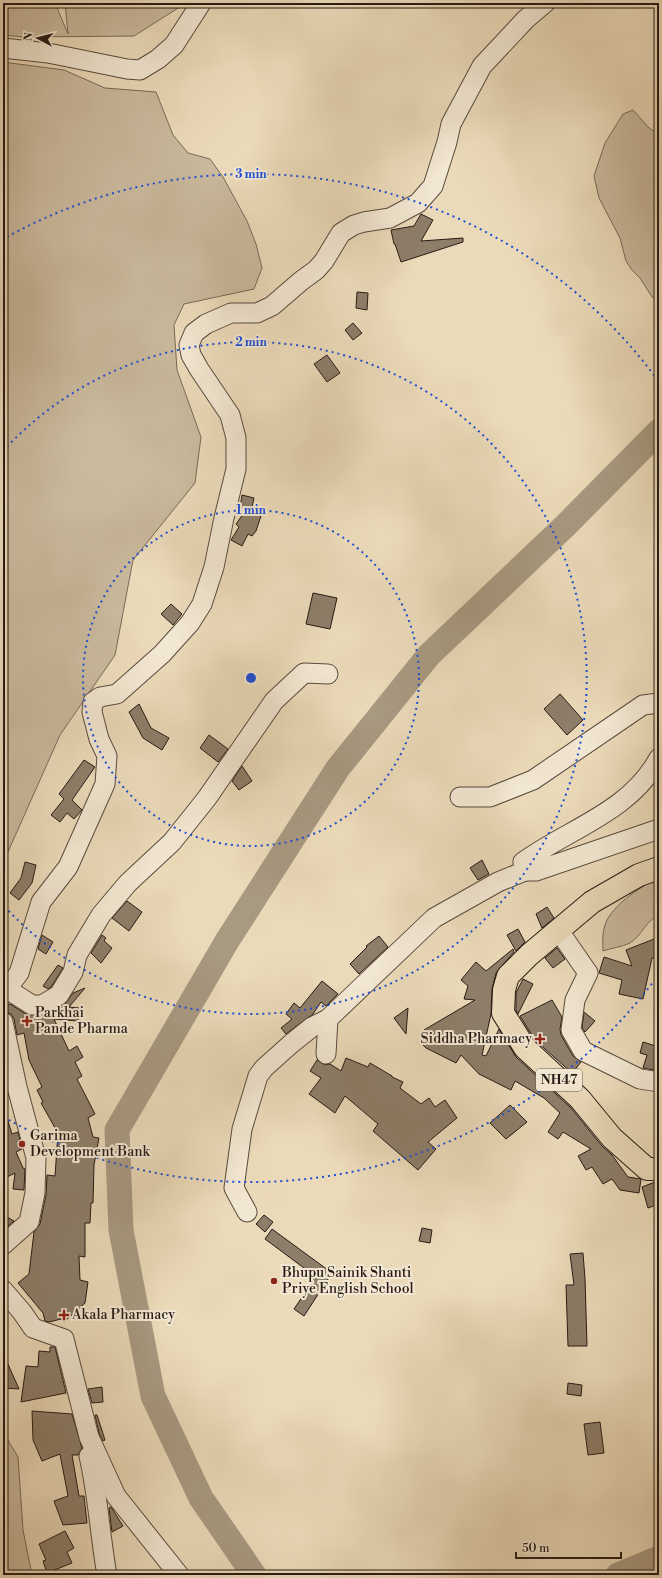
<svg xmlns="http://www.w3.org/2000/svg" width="662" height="1578" font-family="'Libre Bodoni',serif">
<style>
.green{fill:#cab99d;stroke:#786a59}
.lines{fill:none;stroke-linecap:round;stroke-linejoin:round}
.river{stroke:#a89981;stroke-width:25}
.building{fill:#8d7e6a;stroke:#271a15}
.minor-casing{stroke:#584a3e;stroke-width:21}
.highway-casing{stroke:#271a15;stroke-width:24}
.minor{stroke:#f2e7d2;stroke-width:19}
.highway{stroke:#ebdab9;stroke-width:22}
.ring{fill:none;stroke:#1d4ed8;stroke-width:2;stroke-dasharray:2 4}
.poi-dot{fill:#8f2418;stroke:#f2e7d2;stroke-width:1.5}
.labels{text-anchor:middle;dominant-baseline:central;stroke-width:4;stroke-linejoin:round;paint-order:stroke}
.shield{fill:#f2e7d2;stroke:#64584e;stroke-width:1}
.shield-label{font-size:13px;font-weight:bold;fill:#271a15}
.poi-label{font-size:14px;fill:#271a15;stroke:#f2e7d2;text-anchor:start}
.centre{fill:#1d4ed8;stroke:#f2e7d2;stroke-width:2}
.ring-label{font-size:12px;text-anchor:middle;font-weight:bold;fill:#1d4ed8;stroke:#f2e7d2;stroke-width:4;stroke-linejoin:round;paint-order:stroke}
</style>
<rect width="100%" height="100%" fill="#ebdab9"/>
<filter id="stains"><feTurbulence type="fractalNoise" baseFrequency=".005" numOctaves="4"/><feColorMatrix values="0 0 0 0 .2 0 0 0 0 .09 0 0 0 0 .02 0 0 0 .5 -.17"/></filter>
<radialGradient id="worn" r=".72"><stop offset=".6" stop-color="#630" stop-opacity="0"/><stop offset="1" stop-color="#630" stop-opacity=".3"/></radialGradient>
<g class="green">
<polygon points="3,3 55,3 68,34 65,3 186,3 134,36 23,37 3,35"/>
<polygon points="3,62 64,70 105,88 156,92 173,135 188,153 210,159 223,177 247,221 256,244 262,268 254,289 184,304 174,325 177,370 201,437 195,483 133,560 115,655 60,735 3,863"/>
<polygon points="633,110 649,128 659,134 659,303 652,297 640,278 632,270 626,261 620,238 599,198 594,176 605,143 623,114"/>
<path d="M 659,878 L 659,916 C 647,918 642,936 630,943 C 622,947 611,948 603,951 C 603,944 602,936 604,929 C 607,908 641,886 659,878 Z"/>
<polygon points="3,1432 18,1457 23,1530 32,1575 3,1575"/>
</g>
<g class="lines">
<g class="river">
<polyline points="254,1575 201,1498 153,1396 121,1230 117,1130 227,941 338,768 429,655 565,526 659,431"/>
<polyline points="618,1575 659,1558"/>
</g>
</g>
<g class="building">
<polygon points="421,214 433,220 421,241 463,238 463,242 401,262 395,244 394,244 391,230 414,226"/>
<polygon points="357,292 368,293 367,310 356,308"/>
<polygon points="353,323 362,333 353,340 345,330"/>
<polygon points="327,355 340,373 327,382 314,364"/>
<polygon points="242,495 254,498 251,511 240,508"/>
<polygon points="246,510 261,516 256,531 252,536 248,534 242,546 231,540 239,527 236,524"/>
<polygon points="313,593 337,598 330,629 306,624"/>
<polygon points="171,604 182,614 173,625 161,614"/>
<polygon points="560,694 583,720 567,735 544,709"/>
<polygon points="139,704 151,728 169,738 162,750 143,738 129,712"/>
<polygon points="209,735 228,749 218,762 200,748"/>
<polygon points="84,760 95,767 72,800 82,810 74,819 67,813 60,822 51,815 64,799 59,794"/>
<polygon points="242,766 252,781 239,790 232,781"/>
<polygon points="482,860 489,874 478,880 470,868"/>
<polygon points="25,862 36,865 32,883 19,900 10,893 21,878"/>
<polygon points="127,901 142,912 129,931 112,918"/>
<polygon points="547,907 554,918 542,928 536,914"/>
<polygon points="518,929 525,942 516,951 507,935"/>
<polygon points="42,935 53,942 46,954 38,949"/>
<polygon points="102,935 106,938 104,941 112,948 101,963 91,953"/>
<polygon points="379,936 388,947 359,974 350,964 367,947 366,946"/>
<polygon points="659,937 659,959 652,958 643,999 619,994 622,980 599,973 604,957 632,966 626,950"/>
<polygon points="557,948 565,959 553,968 545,958"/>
<polygon points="513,949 514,952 496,973 492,989 491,1014 482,1055 486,1056 499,1029 516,1057 571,1108 602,1146 612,1155 628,1177 641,1179 639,1193 620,1190 612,1179 603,1184 592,1167 586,1170 578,1156 591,1149 563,1132 558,1139 548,1132 560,1113 544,1098 515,1081 511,1090 479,1074 461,1055 456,1063 426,1048 422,1044 424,1030 475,1000 464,999 468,986 461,980 476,962 486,971"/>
<polygon points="58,965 63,968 51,987 48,989 43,986"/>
<polygon points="523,979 533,984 518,1014 516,1010 516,993"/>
<polygon points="322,981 338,994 326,1006 321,1002 313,1014 286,1034 281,1028 292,1019 286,1014 294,1003 300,1008"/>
<polygon points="85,988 69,1007 79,1008 78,1021 54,1019 69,1051 77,1046 83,1057 75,1062 82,1076 77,1079 95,1114 88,1118 93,1137 99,1138 94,1165 93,1203 91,1203 90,1223 85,1223 85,1257 79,1256 80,1280 88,1282 85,1303 64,1322 61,1319 49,1322 45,1321 43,1313 18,1283 29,1274 34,1232 40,1224 46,1195 47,1175 55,1176 58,1133 41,1103 43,1102 37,1090 42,1087 29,1060 24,1033 17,1035 14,1019 11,1014 3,1011 3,1006 10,1004 26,1014 42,1016 65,1004 73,993"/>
<polygon points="552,1000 562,1017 560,1029 561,1035 573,1056 581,1062 572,1073 535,1040 520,1016"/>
<polygon points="408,1008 406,1034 394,1018"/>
<polygon points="584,1012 595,1021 585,1032 582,1028"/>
<polygon points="643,1042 659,1047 659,1071 643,1068 647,1055 640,1053"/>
<polygon points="346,1058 368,1067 370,1063 392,1076 392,1077 403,1082 400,1088 421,1104 429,1098 435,1107 445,1100 457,1118 428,1142 436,1149 418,1170 373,1131 378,1124 345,1096 335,1113 309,1094 321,1078 310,1071 317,1060 325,1065 330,1064 341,1071"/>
<polygon points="510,1105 527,1122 506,1139 490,1123"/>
<polygon points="5,1112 12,1134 18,1132 22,1149 16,1152 23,1168 25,1169 24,1190 13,1189 15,1173 3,1179 3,1113"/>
<polygon points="655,1182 659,1194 659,1204 648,1208 642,1187"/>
<polygon points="3,1215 14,1221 3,1230"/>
<polygon points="264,1215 273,1222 265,1232 256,1224"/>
<polygon points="422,1228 432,1230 430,1243 419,1241"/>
<polygon points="272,1229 332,1273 304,1316 294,1309 313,1281 305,1276 308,1271 265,1239"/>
<polygon points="583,1253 585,1279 587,1346 568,1346 566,1285 574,1285 570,1254"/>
<polygon points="50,1347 55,1347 66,1393 21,1402 26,1366 38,1367 39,1351 50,1352"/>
<polygon points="3,1353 19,1389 3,1388"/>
<polygon points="568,1383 582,1385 581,1396 567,1394"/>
<polygon points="102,1387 103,1402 92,1403 88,1389"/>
<polygon points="32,1411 72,1414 82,1448 78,1455 72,1455 79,1496 84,1496 87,1523 63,1525 54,1501 68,1496 60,1454 42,1461 33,1440"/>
<polygon points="95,1415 97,1415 105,1440 103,1441 99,1433"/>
<polygon points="600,1422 604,1453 588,1455 584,1424"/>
<polygon points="111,1507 123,1526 112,1532 109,1508"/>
<polygon points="65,1531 74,1548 67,1552 72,1563 47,1573 43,1561 46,1560 39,1544"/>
</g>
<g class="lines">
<defs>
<g id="minor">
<polyline points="3,48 48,53 127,69 140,70 158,59 174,45 201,3"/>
<path d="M 659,758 C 630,812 570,828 523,862 L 525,871 L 536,871 L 659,829"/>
<polyline points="460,797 490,797 533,780 643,705 659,703"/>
<polyline points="559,931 588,973 575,1000 571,1030 583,1051 640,1079 659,1082"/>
<polyline points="7,989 32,1005 42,1005 59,995 73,972 77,955 101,915 128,883 172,842 207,798 274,701 304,673 328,674"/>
<polyline points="3,994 19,973 41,902 68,867 105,784 107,756 99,739 92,712 93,702 100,697 117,694 162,654 190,623 202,604 214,567 224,518 236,469 236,438 230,415 199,369 191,355 189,345 194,333 206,324 231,313 257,313 272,306 301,281 316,270 324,261 341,233 354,225 364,222 390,218 418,203 433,186 447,142 451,124 482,66 526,19 545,3"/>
<polyline points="3,1022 17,1087 36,1158 35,1193 29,1222 3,1245"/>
<polyline points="326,1054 328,1019 434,918 498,882 525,871"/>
<polyline points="247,1212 234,1188 242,1129 258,1076 264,1068 292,1043 312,1027 328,1019"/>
<polyline points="3,1290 22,1312 33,1328 64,1339 89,1437 116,1496 179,1575"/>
<path d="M 89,1456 C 98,1495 100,1536 107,1575"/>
</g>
<polyline id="highway" points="659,868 639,875 592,902 529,955 508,976 504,990 503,1013 525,1048 580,1099 612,1138 647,1169 659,1169"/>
</defs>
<use href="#minor" class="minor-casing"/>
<use href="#highway" class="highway-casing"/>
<use href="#minor" class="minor"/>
<use href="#highway" class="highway"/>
</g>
<g class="ring">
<circle cx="251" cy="678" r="168"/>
<path d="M3 451A336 336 0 1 1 3 905"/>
<path d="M659 974A504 504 0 0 1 7 1119M7 237A504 504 0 0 1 659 382"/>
</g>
<g class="poi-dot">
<path d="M25 1015h4v4h4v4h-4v4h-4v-4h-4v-4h4z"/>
<path d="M538 1033h4v4h4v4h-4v4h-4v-4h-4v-4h4z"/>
<circle cx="22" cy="1144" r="4"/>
<circle cx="274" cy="1281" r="4"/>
<path d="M62 1309h4v4h4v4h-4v4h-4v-4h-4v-4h4z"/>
</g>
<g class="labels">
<rect class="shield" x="536" y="1069" width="46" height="22" rx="3"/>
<g class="shield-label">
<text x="559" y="1080">NH47</text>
</g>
<g class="poi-label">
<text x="35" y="1013">Parkhai<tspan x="35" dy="16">Pande Pharma</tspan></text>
<text x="532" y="1039" text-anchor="end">Siddha Pharmacy</text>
<text x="30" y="1136">Garima<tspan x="30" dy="16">Development Bank</tspan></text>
<text x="282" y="1273">Bhupu Sainik Shanti<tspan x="282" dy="16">Priye English School</tspan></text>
<text x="72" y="1315">Akala Pharmacy</text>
</g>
</g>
<circle cx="251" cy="678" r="6" class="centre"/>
<g class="ring-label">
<text x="251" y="178">3 min</text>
<text x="251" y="346">2 min</text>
<text x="251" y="514">1 min</text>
</g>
<rect width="662" height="1578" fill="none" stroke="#ebdab9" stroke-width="16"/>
<rect x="4" y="4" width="654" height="1570" fill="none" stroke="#271a15" stroke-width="2"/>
<rect x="8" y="8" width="646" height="1562" fill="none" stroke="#271a15"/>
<g transform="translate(38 38) rotate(277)" stroke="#f2e7d2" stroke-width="3" paint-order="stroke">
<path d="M0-3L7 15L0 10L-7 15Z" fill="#271a15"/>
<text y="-6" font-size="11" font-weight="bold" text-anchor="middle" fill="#271a15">N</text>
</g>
<path d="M516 1552v6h105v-6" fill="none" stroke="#271a15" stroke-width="2"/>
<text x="522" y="1552" font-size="12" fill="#271a15" stroke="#f2e7d2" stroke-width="3" paint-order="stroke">50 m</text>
<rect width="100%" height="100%" filter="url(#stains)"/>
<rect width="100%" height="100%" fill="url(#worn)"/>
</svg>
